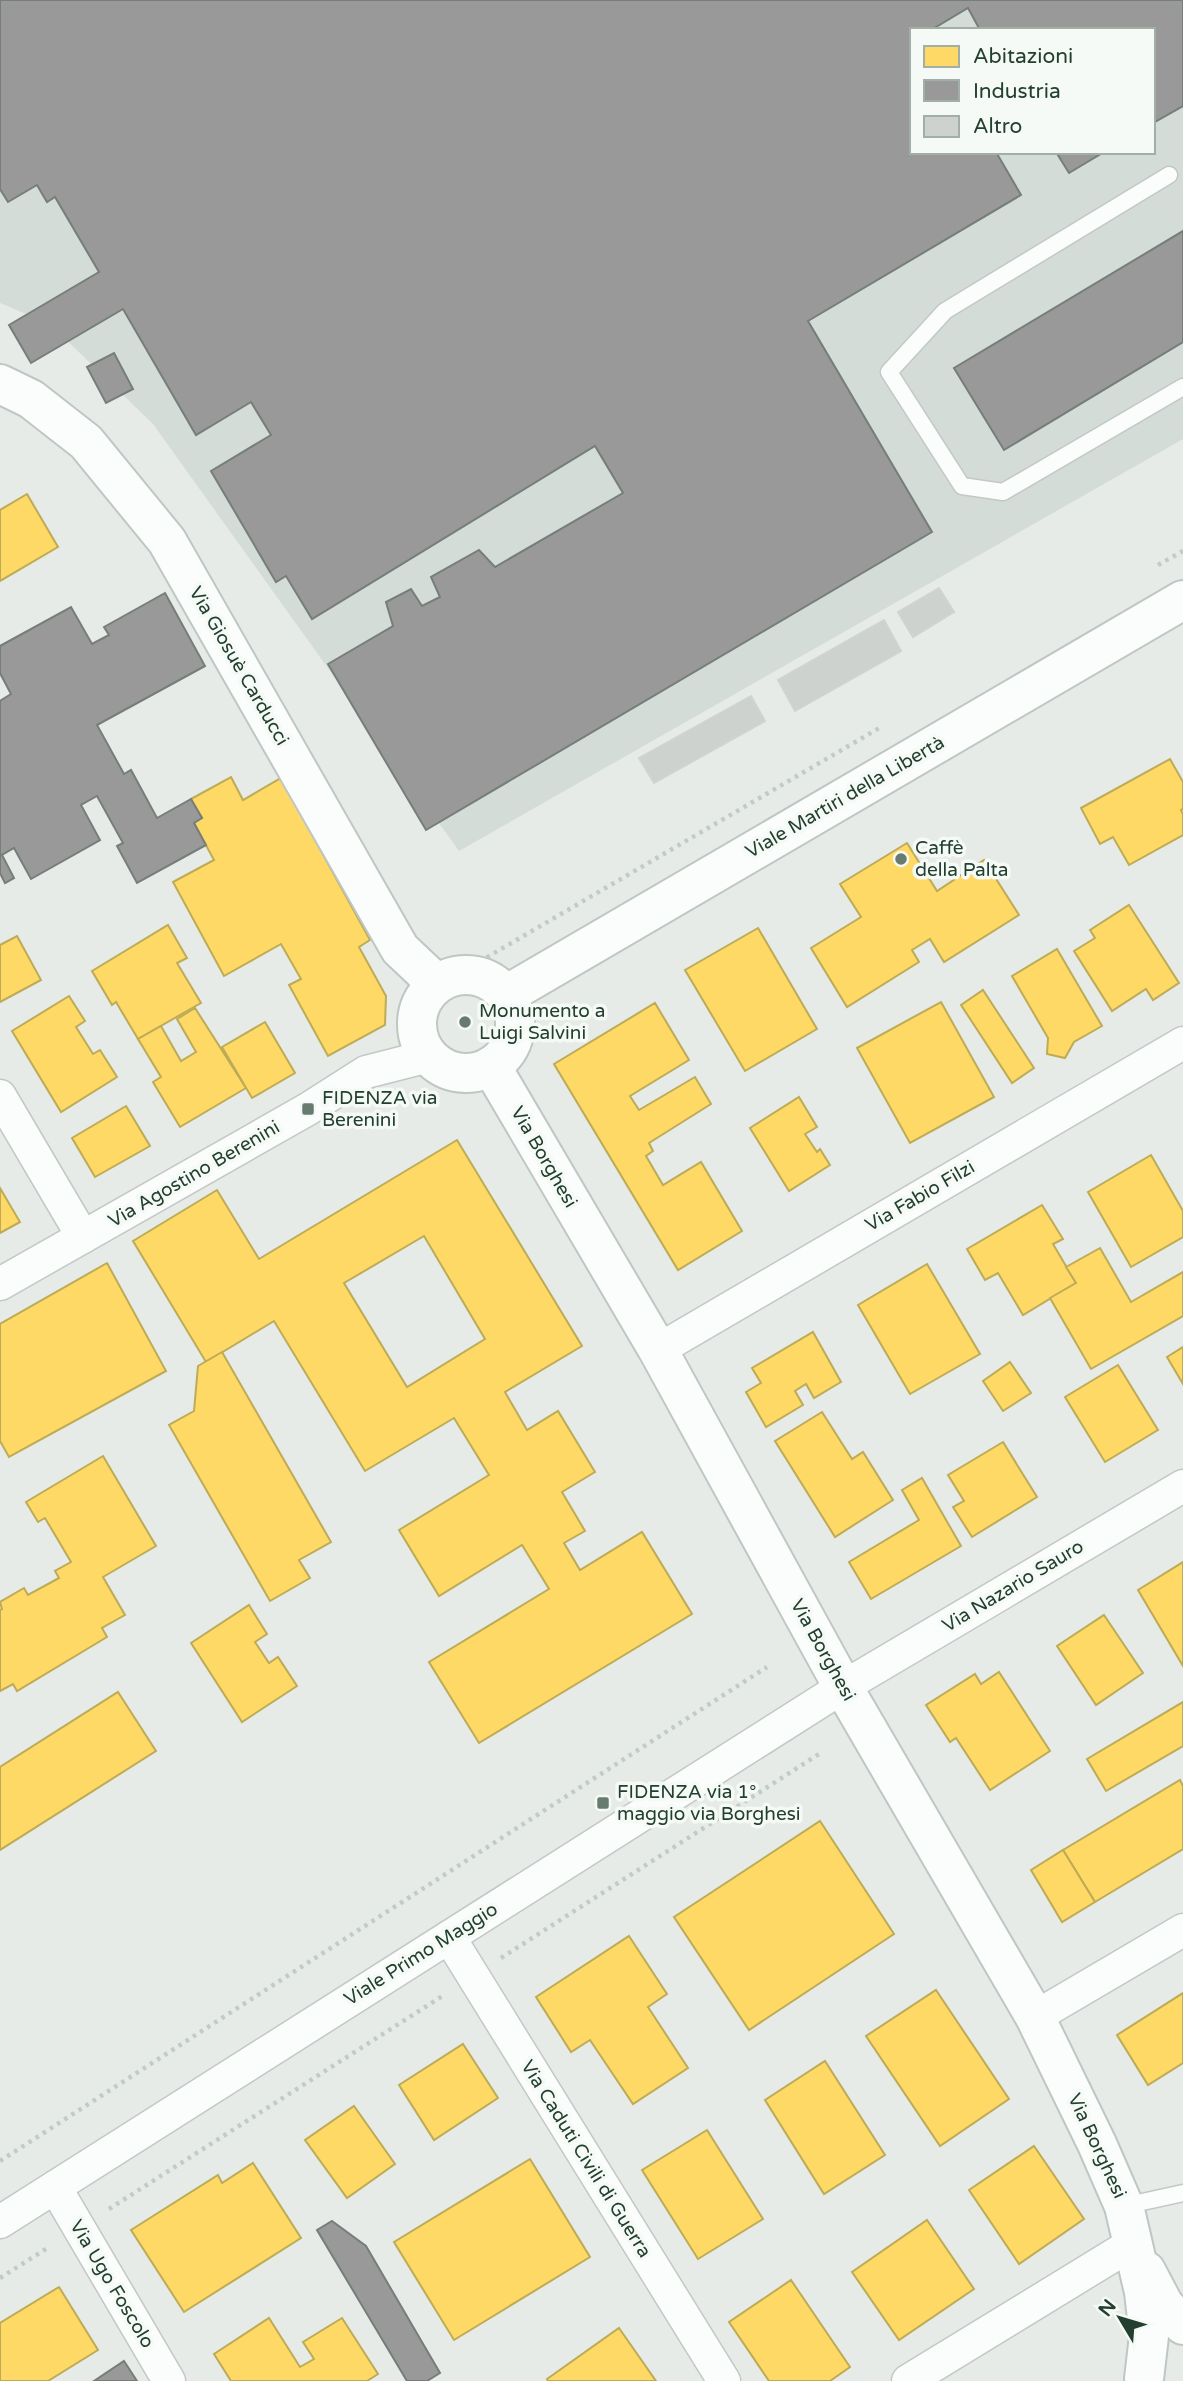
<svg xmlns="http://www.w3.org/2000/svg" width="1183" height="2381" font-family="'Varela Round',sans-serif">
<style>
.built{fill:#d4dcd7;fill-rule:evenodd}
.homes{fill:#ffd966;stroke:#bdab56;stroke-width:2;fill-rule:evenodd}
.industry{fill:#999;stroke:#767e7a;stroke-width:2}
.building{fill:#cdd2cf;stroke:#cfd4d1;stroke-width:2}
.lines{fill:none;stroke-linecap:round;stroke-linejoin:round}
.lane-casing{stroke:#c3c8c5;stroke-width:19}
.street-casing{stroke:#c3c8c5;stroke-width:35}
.secondary-casing{stroke:#bfc7c3;stroke-width:42}
.path{stroke:#c2cbc6;stroke-width:4.5;stroke-dasharray:3.5 5;stroke-linecap:butt}
.lane{stroke:#fbfcfc;stroke-width:16}
.street{stroke:#fbfcfc;stroke-width:32}
.secondary{stroke:#fbfcfc;stroke-width:38}
.poi-dot{fill:#677b70;stroke:#f5faf6;stroke-width:2.5}
.labels{text-anchor:middle;dominant-baseline:central;stroke-width:7;stroke-linejoin:round;paint-order:stroke}
.street-label{font-size:19px;fill:#233f30;stroke:#f5faf6}
.poi-label{font-size:19px;fill:#233f30;stroke:#f5faf6;text-anchor:start}
</style>
<rect width="100%" height="100%" fill="#e6ebe8"/>
<path class="built" d="M 0,0 L 1183,0 L 1183,439 L 459,851 L 153,424 L 50,324 L 0,303 ZM 912,30 L 1153,30 L 1153,152 L 912,152 Z"/>
<g class="homes">
<polygon points="27,494 58,547 0,581 0,510"/>
<polygon points="1170,759 1183,782 1183,809 1181,810 1183,814 1183,835 1129,865 1113,837 1100,844 1081,808"/>
<polygon points="231,777 243,800 281,778 370,940 359,947 386,996 385,1025 328,1056 289,985 301,979 281,944 224,976 173,882 214,860 194,823 202,818 191,799"/>
<polygon points="907,843 937,891 984,860 1019,915 944,962 930,939 912,950 919,962 847,1007 811,948 861,917 840,884"/>
<polygon points="1129,905 1179,983 1153,1000 1146,989 1112,1011 1074,951 1095,938 1090,930"/>
<polygon points="168,925 187,958 177,963 201,1003 138,1039 116,1002 112,1005 92,971"/>
<polygon points="758,928 817,1029 745,1071 685,970"/>
<polygon points="17,936 41,980 0,1002 0,945"/>
<polygon points="1057,949 1102,1026 1074,1042 1065,1058 1047,1054 1048,1038 1012,976"/>
<polygon points="983,990 1034,1068 1012,1083 961,1005"/>
<polygon points="69,996 85,1021 76,1027 93,1054 100,1050 117,1077 61,1112 12,1031"/>
<polygon points="941,1002 994,1097 910,1143 857,1048"/>
<polygon points="655,1003 689,1060 630,1096 639,1110 695,1077 711,1104 649,1143 653,1151 646,1156 663,1185 701,1162 742,1231 678,1270 554,1064"/>
<polygon points="195,1008 246,1088 180,1127 153,1082 161,1077 138,1039 161,1026 181,1061 196,1052 177,1019"/>
<polygon points="265,1022 295,1073 252,1098 222,1047"/>
<polygon points="799,1097 817,1127 805,1134 817,1152 820,1149 830,1165 789,1191 750,1128"/>
<polygon points="126,1106 150,1146 95,1177 72,1138"/>
<path d="M 457,1140 L 582,1346 L 505,1392 L 527,1430 L 558,1411 L 595,1472 L 562,1492 L 585,1531 L 564,1543 L 580,1570 L 642,1532 L 692,1614 L 479,1743 L 429,1662 L 549,1589 L 522,1545 L 439,1596 L 399,1530 L 489,1475 L 454,1418 L 365,1471 L 274,1321 L 206,1362 L 133,1241 L 217,1190 L 259,1259 ZM 424,1236 L 485,1339 L 407,1387 L 344,1283 Z"/>
<polygon points="1151,1155 1183,1211 1183,1237 1131,1267 1088,1192"/>
<polygon points="0,1188 20,1222 0,1233"/>
<polygon points="1042,1205 1063,1239 1053,1244 1076,1283 1023,1315 998,1273 985,1280 967,1249"/>
<polygon points="1100,1248 1131,1302 1183,1272 1183,1316 1091,1369 1050,1298 1076,1283 1066,1267"/>
<polygon points="107,1263 166,1371 9,1457 0,1441 0,1324"/>
<polygon points="927,1264 980,1354 910,1394 858,1305"/>
<polygon points="813,1332 841,1382 814,1398 806,1384 795,1391 803,1405 766,1427 746,1392 761,1383 752,1368"/>
<polygon points="1183,1347 1183,1384 1167,1357"/>
<polygon points="222,1352 331,1542 299,1560 310,1578 270,1601 169,1425 194,1411 198,1366"/>
<polygon points="1010,1362 1031,1393 1003,1411 983,1381"/>
<polygon points="1118,1365 1158,1430 1105,1462 1065,1397"/>
<polygon points="822,1412 852,1459 863,1452 893,1500 835,1537 775,1441"/>
<polygon points="1003,1442 1037,1497 972,1537 953,1507 964,1501 948,1475"/>
<polygon points="103,1456 156,1546 103,1577 125,1615 102,1628 107,1637 17,1691 13,1684 0,1691 0,1610 2,1609 0,1602 24,1588 28,1595 59,1578 55,1571 71,1562 45,1518 38,1522 26,1502"/>
<polygon points="922,1478 961,1546 871,1599 849,1562 919,1520 902,1490"/>
<polygon points="1183,1562 1183,1666 1138,1590"/>
<polygon points="249,1605 267,1634 255,1642 269,1663 278,1657 297,1686 242,1722 191,1643"/>
<polygon points="1104,1615 1143,1673 1096,1705 1057,1646"/>
<polygon points="999,1672 1050,1751 990,1790 956,1738 950,1742 926,1705 975,1674 981,1684"/>
<polygon points="118,1692 156,1751 0,1850 0,1767"/>
<polygon points="1183,1702 1183,1746 1106,1791 1087,1759"/>
<polygon points="1180,1780 1183,1786 1183,1849 1095,1902 1063,1850"/>
<polygon points="820,1821 894,1934 749,2030 674,1917"/>
<polygon points="1063,1850 1095,1902 1062,1922 1031,1870"/>
<polygon points="629,1936 667,1994 648,2007 688,2068 633,2104 590,2040 571,2052 536,1997"/>
<polygon points="936,1990 1009,2099 940,2146 866,2036"/>
<polygon points="1183,1993 1183,2063 1148,2085 1117,2035"/>
<polygon points="463,2044 498,2098 434,2140 399,2085"/>
<polygon points="825,2061 885,2155 824,2194 765,2100"/>
<polygon points="354,2106 395,2164 347,2198 305,2140"/>
<polygon points="707,2130 763,2219 698,2259 642,2170"/>
<polygon points="1034,2146 1084,2219 1019,2264 969,2190"/>
<polygon points="530,2159 590,2257 454,2340 394,2242"/>
<polygon points="253,2163 301,2238 184,2312 131,2230 218,2175 222,2183"/>
<polygon points="927,2220 974,2289 899,2340 852,2272"/>
<polygon points="791,2280 850,2367 830,2381 769,2381 729,2322"/>
<polygon points="59,2287 98,2350 48,2381 0,2381 0,2323"/>
<polygon points="269,2318 300,2367 314,2359 303,2342 342,2318 378,2374 367,2381 231,2381 214,2354"/>
<polygon points="619,2328 656,2381 548,2381 547,2379"/>
</g>
<g class="industry">
<polygon points="0,0 1183,0 1183,106 1153,123 1153,30 980,30 968,8 931,30 912,30 912,152 996,152 1021,195 808,321 932,532 426,830 328,664 393,626 386,602 411,589 422,606 440,597 431,577 479,550 495,567 623,493 595,446 312,619 286,576 276,582 211,471 271,435 251,402 196,435 123,309 31,363 9,325 99,272 55,197 47,202 37,185 8,202 0,189"/>
<polygon points="1056,152 1104,152 1069,173"/>
<polygon points="1183,231 1183,342 1004,450 954,368"/>
<polygon points="114,353 133,389 106,403 87,367"/>
<polygon points="165,593 205,666 97,725 124,774 131,770 157,818 191,799 202,818 194,823 206,845 137,883 117,846 123,843 97,796 81,805 100,840 31,879 14,848 2,855 14,878 5,883 0,873 0,701 11,694 0,673 0,646 71,607 92,644 109,635 104,627"/>
<polygon points="332,2221 366,2246 440,2373 427,2381 407,2381 317,2230"/>
<polygon points="124,2361 137,2381 94,2381"/>
</g>
<g class="building">
<polygon points="939,588 954,612 913,637 898,612"/>
<polygon points="884,620 901,651 795,711 778,680"/>
<polygon points="751,696 765,721 654,783 639,758"/>
</g>
<g class="lines">
<defs>
<g id="lane">
<polyline points="1169,175 945,311 889,372 962,486 1003,492 1183,387"/>
<polyline points="1124,2206 1183,2193"/>
</g>
<g id="street">
<polyline points="0,1096 83,1237"/>
<polyline points="0,1284 308,1109 366,1072 429,1056"/>
<polyline points="658,1350 1183,1043"/>
<polyline points="449,1937 724,2381"/>
<polyline points="1035,2017 1183,1930"/>
<polyline points="55,2187 169,2381"/>
<polyline points="0,2222 843,1687 1183,1486"/>
<polyline points="908,2381 1132,2244"/>
</g>
<g id="secondary">
<polyline points="0,384 31,399 86,442 167,541 400,949 437,984"/>
<circle cx="466" cy="1024" r="49"/>
<polyline points="506,995 1183,600"/>
<polyline points="491,1066 658,1350 843,1687 1035,2017 1097,2144 1124,2206 1144,2292 1149,2336 1144,2379"/>
<polyline points="1146,2271 1164,2305 1183,2325"/>
</g>
</defs>
<use href="#lane" class="lane-casing"/>
<use href="#street" class="street-casing"/>
<use href="#secondary" class="secondary-casing"/>
<g class="path">
<polyline points="1158,565 1183,551"/>
<polyline points="472,966 881,727"/>
<polyline points="501,1958 819,1754"/>
<polyline points="0,2161 767,1667"/>
<polyline points="109,2209 444,1995"/>
<polyline points="0,2278 49,2247"/>
</g>
<use href="#lane" class="lane"/>
<use href="#street" class="street"/>
<use href="#secondary" class="secondary"/>
</g>
<g class="poi-dot">
<circle cx="901" cy="859" r="7"/>
<circle cx="465" cy="1022" r="7"/>
<rect x="301" y="1102" width="14" height="14" rx="3.5"/>
<rect x="596" y="1796" width="14" height="14" rx="3.5"/>
</g>
<g class="labels">
<g class="street-label">
<text transform="translate(239 666) rotate(60)">Via Giosuè Carducci</text>
<text transform="translate(845 797) rotate(-30)">Viale Martiri della Libertà</text>
<text transform="translate(544 1157) rotate(60)">Via Borghesi</text>
<text transform="translate(194 1174) rotate(-30)">Via Agostino Berenini</text>
<text transform="translate(920 1196) rotate(-30)">Via Fabio Filzi</text>
<text transform="translate(1013 1586) rotate(-31)">Via Nazario Sauro</text>
<text transform="translate(823 1650) rotate(61)">Via Borghesi</text>
<text transform="translate(421 1954) rotate(-32)">Viale Primo Maggio</text>
<text transform="translate(1097 2146) rotate(65)">Via Borghesi</text>
<text transform="translate(586 2159) rotate(58)">Via Caduti Civili di Guerra</text>
<text transform="translate(112 2284) rotate(59)">Via Ugo Foscolo</text>
</g>
<g class="poi-label">
<text x="915" y="848">Caffè<tspan x="915" dy="22">della Palta</tspan></text>
<text x="479" y="1011">Monumento a<tspan x="479" dy="22">Luigi Salvini</tspan></text>
<text x="322" y="1098">FIDENZA via<tspan x="322" dy="22">Berenini</tspan></text>
<text x="617" y="1792">FIDENZA via 1°<tspan x="617" dy="22">maggio via Borghesi</tspan></text>
</g>
</g>
<rect x="910" y="28" width="245" height="126" fill="#f5faf6" stroke="#a1afa7" stroke-width="2"/>
<rect x="924" y="46" width="35" height="21" fill="#ffd966" stroke="#a1afa7" stroke-width="2"/>
<text x="973" y="63" font-size="21" fill="#233f30">Abitazioni</text>
<rect x="924" y="80" width="35" height="21" fill="#999999" stroke="#a1afa7" stroke-width="2"/>
<text x="973" y="98" font-size="21" fill="#233f30">Industria</text>
<rect x="924" y="116" width="35" height="21" fill="#cdd2cf" stroke="#a1afa7" stroke-width="2"/>
<text x="973" y="133" font-size="21" fill="#233f30">Altro</text>
<g transform="translate(1120 2318) rotate(308)" stroke="#f5faf6" stroke-width="5" paint-order="stroke">
<path d="M0-5L12 26L0 18L-12 26Z" fill="#233f30"/>
<text y="-10" font-size="19" font-weight="bold" text-anchor="middle" fill="#233f30">N</text>
</g>
</svg>
